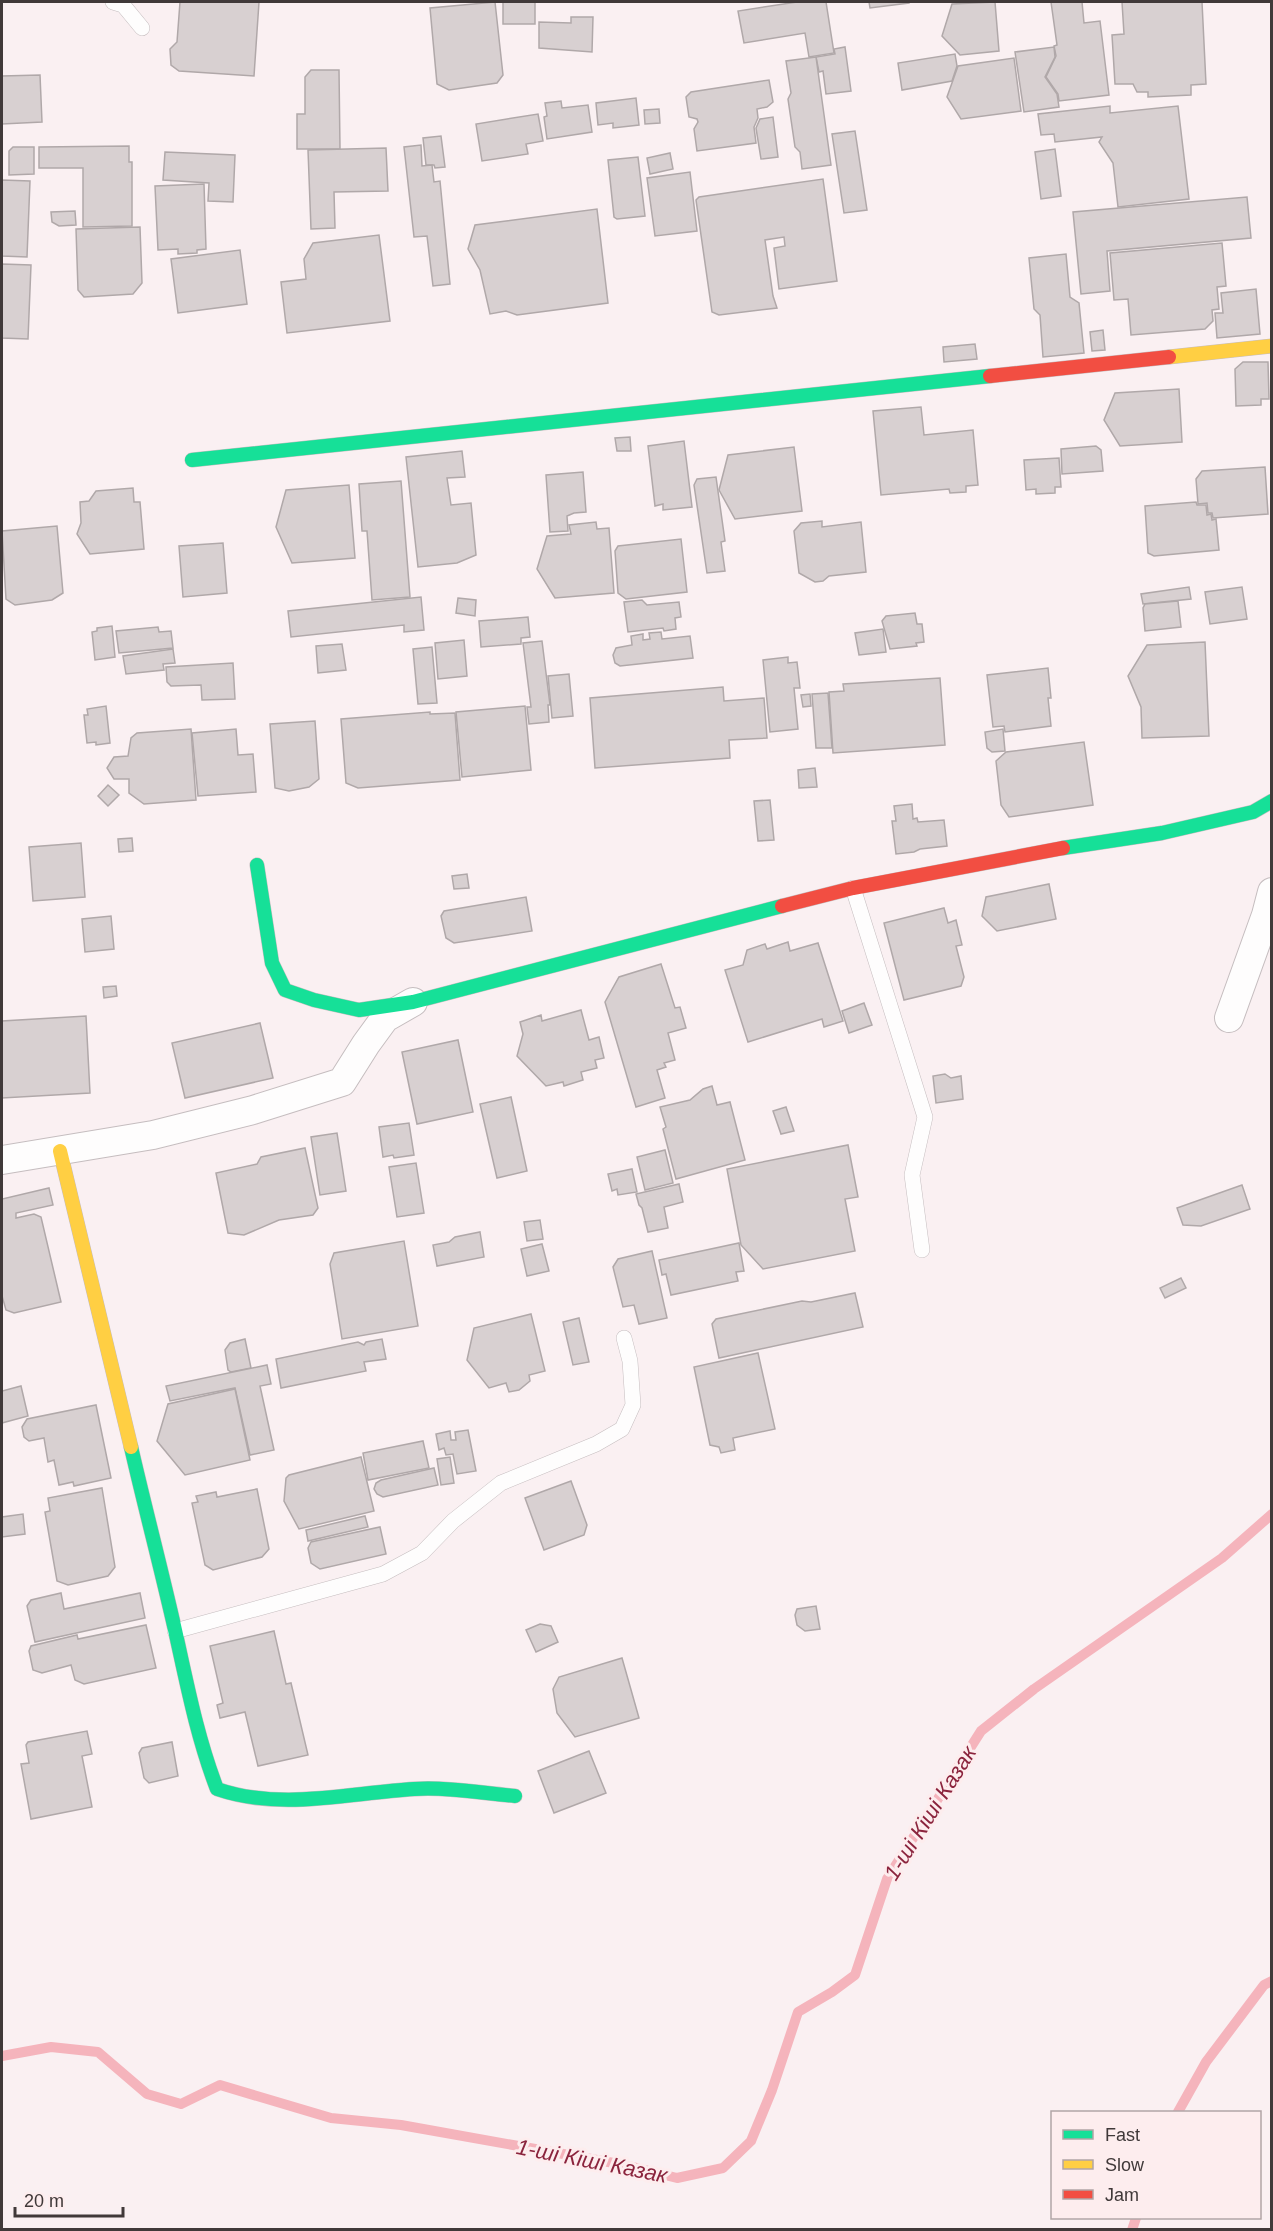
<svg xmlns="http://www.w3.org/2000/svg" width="1273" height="2231" font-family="Arial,sans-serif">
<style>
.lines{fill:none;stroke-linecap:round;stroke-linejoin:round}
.stream{stroke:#f5b4bc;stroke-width:10}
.building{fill:#d8d0d1;stroke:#b0a8a9;stroke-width:1.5}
.lane-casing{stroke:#c5bdbf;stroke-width:16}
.street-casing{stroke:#c5bdbf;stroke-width:30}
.fast-casing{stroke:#c5bdbf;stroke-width:15}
.slow-casing{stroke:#c5bdbf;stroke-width:15}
.jam-casing{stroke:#c5bdbf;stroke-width:15}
.lane{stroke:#fefdfd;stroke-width:15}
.street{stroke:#fefdfd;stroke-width:28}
.fast{stroke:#16e098;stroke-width:14}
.slow{stroke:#ffcf43;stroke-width:14}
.jam{stroke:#f24e42;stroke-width:14}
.labels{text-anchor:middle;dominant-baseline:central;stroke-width:6;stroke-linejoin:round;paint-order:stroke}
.water-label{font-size:22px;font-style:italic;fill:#8b243d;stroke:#fdedee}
</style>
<rect width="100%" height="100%" fill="#faf0f2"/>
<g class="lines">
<g class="stream">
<polyline points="2,2056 51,2047 98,2052 147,2094 181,2104 220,2085 331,2118 401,2125 625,2165 677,2178 723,2168 751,2141 772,2090 798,2012 832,1992 855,1975 887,1879 981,1731 1034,1689 1222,1558 1272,1514"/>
<polyline points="1178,2112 1206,2062 1264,1985 1272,1981"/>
<polyline points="1132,2230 1136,2218"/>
</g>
</g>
<g class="building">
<polygon points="180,2 259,2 254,76 179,71 171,65 170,49 177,42"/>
<polygon points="495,2 503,75 497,83 449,90 437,84 430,8"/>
<rect x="503" y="2" width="32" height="22"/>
<polygon points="797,2 826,2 834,53 809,57 805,33 744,43 738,11"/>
<polygon points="869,2 909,2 909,3 870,8"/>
<polygon points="995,2 999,51 960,55 942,36 952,4"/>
<polygon points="1051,2 1082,2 1084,23 1100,21 1109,95 1059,101 1058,94 1046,77 1056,56 1054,46 1057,45"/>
<polygon points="1122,2 1202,2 1206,84 1191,85 1191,95 1148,97 1148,92 1137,92 1133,84 1115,84 1112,35 1124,34"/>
<polygon points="571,17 593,17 592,52 539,48 539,22 571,23"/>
<polygon points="845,47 851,91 826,94 823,71 819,72 816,57 835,54 834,49"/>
<polygon points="1054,47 1055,57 1045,77 1057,94 1059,107 1024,112 1015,52"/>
<polygon points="955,54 957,66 952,81 902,90 898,63"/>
<polygon points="816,57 831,165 802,169 800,152 795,147 788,99 791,93 786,61"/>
<polygon points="1014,58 1021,111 961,119 947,97 958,66"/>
<polygon points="311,70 339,70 340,149 297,149 297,114 305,114 305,77"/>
<polygon points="40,75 42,122 2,124 2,76"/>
<polygon points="769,80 773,102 767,107 757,109 758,118 754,127 756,143 697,151 694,129 698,122 697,119 689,117 686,97 691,92"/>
<polygon points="636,98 639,125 613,128 613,123 598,125 596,103"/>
<polygon points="561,101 562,108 588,105 592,132 547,139 544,117 547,116 545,103"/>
<polygon points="1110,106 1110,113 1178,106 1189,199 1118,207 1113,163 1099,142 1102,137 1055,142 1054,134 1041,135 1038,114"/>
<polygon points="659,109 660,123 645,124 644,110"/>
<polygon points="538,114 543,141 526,144 528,154 482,161 476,124"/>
<polygon points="773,117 778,157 761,159 756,128 760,119"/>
<polygon points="855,131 867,210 844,213 832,134"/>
<polygon points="441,136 445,167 435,168 434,165 426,165 423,138"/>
<polygon points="421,145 422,166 432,165 434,182 440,181 450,284 433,286 427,236 414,237 404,147"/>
<polygon points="129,146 129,162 132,162 132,226 83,227 83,168 39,168 39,147"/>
<polygon points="13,147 34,147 34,174 9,175 9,151"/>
<polygon points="386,148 388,191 334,192 335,228 311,229 308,150"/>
<polygon points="1055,149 1061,196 1041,199 1035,152"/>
<polygon points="165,152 235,155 233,202 208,201 209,183 163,180"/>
<polygon points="670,153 673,169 650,174 647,158"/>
<polygon points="638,157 645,216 617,219 614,217 608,160"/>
<polygon points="690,172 697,231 655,236 647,178"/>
<polygon points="823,179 837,281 779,289 774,248 785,246 784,237 765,240 773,296 777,308 719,315 712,312 696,200 699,197"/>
<polygon points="2,180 30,181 27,257 2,256"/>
<polygon points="204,184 206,249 197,250 197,253 178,254 178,249 158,250 155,186"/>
<polygon points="1247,197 1251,238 1107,251 1110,291 1081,294 1073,212"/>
<polygon points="597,209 608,303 517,315 506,311 490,314 480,270 468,249 475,225"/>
<polygon points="75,211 76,225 59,226 52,222 51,212"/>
<polygon points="140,227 142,283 133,294 84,297 78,290 76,229"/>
<polygon points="379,235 390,321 287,333 281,282 306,279 304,259 313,243"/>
<polygon points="1222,243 1226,286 1217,287 1219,309 1212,310 1213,321 1205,329 1131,335 1128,299 1114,300 1110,253"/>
<polygon points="240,250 247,304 178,313 171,259"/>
<polygon points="1066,254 1070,297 1079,303 1084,353 1043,357 1040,315 1034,309 1029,258"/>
<polygon points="2,264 31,265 28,339 2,338"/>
<polygon points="1256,289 1260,334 1217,338 1215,313 1223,313 1221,293"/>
<polygon points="1103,330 1105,350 1092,351 1090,332"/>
<polygon points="975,344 977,359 944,362 943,347"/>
<polygon points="1243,362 1268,362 1269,399 1261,399 1261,405 1236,406 1235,369"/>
<polygon points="1179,389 1182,442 1120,446 1104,420 1115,393"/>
<polygon points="921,407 924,435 973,430 978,485 966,486 966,492 950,493 949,489 881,495 873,411"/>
<polygon points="630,437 631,451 617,451 615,438"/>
<polygon points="684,441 692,507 663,510 663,504 655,506 648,446"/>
<polygon points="1096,446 1101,450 1103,471 1062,474 1061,449"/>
<polygon points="794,447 802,511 735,519 719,490 728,455"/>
<polygon points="462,451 465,477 447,478 451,505 471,503 476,555 457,563 418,567 406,457"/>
<polygon points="1059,458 1061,487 1055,487 1055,493 1036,494 1036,489 1026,490 1024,460"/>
<polygon points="1265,467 1268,514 1213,518 1212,513 1208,513 1207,503 1198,504 1196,479 1202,471"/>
<polygon points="583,472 586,512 574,513 567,516 568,531 550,532 546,475"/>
<polygon points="716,477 725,541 721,542 725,571 707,573 694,485 697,479"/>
<polygon points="401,481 410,597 372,600 367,531 362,531 359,484"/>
<polygon points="349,485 355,558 292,563 276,527 286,490"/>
<polygon points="133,488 134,502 140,502 144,549 90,554 77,534 81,523 80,502 89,501 96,491"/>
<polygon points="1196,502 1197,505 1206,505 1207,515 1211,514 1212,520 1216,519 1219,550 1154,556 1148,553 1145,506"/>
<polygon points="822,521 822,527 861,522 866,572 829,576 823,581 815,582 799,573 794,531 801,523"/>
<polygon points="596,522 597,529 609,528 614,593 555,598 537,569 547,536 571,534 569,525"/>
<polygon points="57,526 63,593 52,600 15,605 6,599 2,531"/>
<polygon points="681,539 687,592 626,599 618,593 615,551 618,546"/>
<polygon points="223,543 227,593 183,597 179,546"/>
<polygon points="1189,587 1191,599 1143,604 1141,594"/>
<polygon points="1242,587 1247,619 1210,624 1205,592"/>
<polygon points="421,597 424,630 404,632 404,625 291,637 288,611"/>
<polygon points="458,598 476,600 475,616 456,613"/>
<polygon points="642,600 647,605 679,602 681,617 675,618 676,629 664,631 663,628 628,632 624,602"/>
<polygon points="1178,601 1181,627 1145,631 1143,608 1145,604"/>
<polygon points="915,613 917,624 922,624 924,642 916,643 917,646 890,649 882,621 886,616"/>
<polygon points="528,617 530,637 521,638 521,644 481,647 479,621"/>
<polygon points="112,626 115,657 95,660 92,632 97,631 97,628"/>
<polygon points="158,627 159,632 171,631 173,648 119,653 116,631"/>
<polygon points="883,629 886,652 859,655 855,633"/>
<polygon points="661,632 662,639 690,636 693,658 620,666 615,663 613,655 616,648 632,645 631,636 643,634 643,640 650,639 649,633"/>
<polygon points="464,640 467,676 438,679 435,643"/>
<polygon points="542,641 550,705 548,705 549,722 529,724 527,707 531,707 523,643"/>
<polygon points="1205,642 1209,736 1142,738 1141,707 1128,676 1147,645"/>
<polygon points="342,644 346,670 318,673 316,646"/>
<polygon points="432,647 437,703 418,704 413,649"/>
<polygon points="173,649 175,663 163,664 164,670 126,674 123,656"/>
<polygon points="788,657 788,663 797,662 800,688 794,688 798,729 770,732 763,660"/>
<polygon points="233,663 235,699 202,700 201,685 171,686 167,682 166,667"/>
<polygon points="1048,668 1051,698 1048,698 1051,726 1005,732 1004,726 993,727 987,675"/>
<polygon points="569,674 573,716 552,718 548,676"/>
<polygon points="940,678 945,745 833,753 829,692 844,691 843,684"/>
<polygon points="723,687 724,701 764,698 767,738 729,740 730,758 595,768 590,698"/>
<polygon points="828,693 832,748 816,748 812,694"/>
<polygon points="810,694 811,706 803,707 801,695"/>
<polygon points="106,706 110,743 96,745 96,742 87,743 84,715 88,715 87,709"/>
<polygon points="525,706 531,770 462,777 456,712"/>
<polygon points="430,712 430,714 455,713 460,780 358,788 346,783 341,719"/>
<polygon points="315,721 319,779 309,787 289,791 275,788 270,724"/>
<polygon points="191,729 196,800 144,804 129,793 129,779 114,779 107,768 114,757 128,756 131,738 137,733"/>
<polygon points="236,729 238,755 253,754 256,792 198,796 192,733"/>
<polygon points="1003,729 1005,751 992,752 987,748 985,732"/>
<polygon points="1084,742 1093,805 1009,817 1001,805 996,761 1006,752"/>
<polygon points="815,768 817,787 799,788 798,770"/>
<polygon points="108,785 119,795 108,806 98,796"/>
<polygon points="770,800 774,840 758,841 754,801"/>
<polygon points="912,804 913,819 917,818 918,822 944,820 947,846 920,849 914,852 896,854 892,821 896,821 894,806"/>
<polygon points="132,838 133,851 119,852 118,839"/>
<polygon points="81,843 85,897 33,901 29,847"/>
<polygon points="467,874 469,888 454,889 452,876"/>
<polygon points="1049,884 1056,919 997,931 982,916 986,897"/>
<polygon points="526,897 532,931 454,943 446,938 441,916 444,911"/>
<polygon points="944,908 948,923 956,920 962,945 956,946 964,977 961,986 904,1000 884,923"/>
<polygon points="111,916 114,949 85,952 82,919"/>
<polygon points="788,942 790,951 818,943 843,1021 824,1027 822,1019 748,1042 725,970 743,965 747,950 765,944 767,949"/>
<polygon points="661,964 675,1008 680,1007 686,1028 668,1033 675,1060 664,1063 666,1067 657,1070 665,1098 636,1107 605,1002 619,977"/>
<polygon points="116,986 117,996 104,998 103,987"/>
<polygon points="864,1003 872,1025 849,1033 842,1011"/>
<polygon points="581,1010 589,1040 599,1037 604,1058 595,1060 597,1068 581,1072 583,1080 564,1086 563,1082 546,1086 517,1056 523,1034 520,1022 541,1015 542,1021"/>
<polygon points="86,1016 90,1093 2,1098 2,1021"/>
<polygon points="260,1023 273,1078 185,1098 172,1043"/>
<polygon points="458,1040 473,1112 417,1124 402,1052"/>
<polygon points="945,1074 951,1078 961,1076 963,1099 936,1103 933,1076"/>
<polygon points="712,1086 717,1105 730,1102 745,1160 676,1179 663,1129 666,1127 660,1107 690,1100 703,1089"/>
<polygon points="511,1097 527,1171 497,1178 480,1104"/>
<polygon points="786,1107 794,1131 781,1134 773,1111"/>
<polygon points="409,1123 414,1155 394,1158 393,1155 383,1157 379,1127"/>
<polygon points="337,1133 346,1191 320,1195 311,1137"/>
<polygon points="848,1145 858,1197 845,1199 855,1251 763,1269 741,1245 727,1169"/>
<polygon points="305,1148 318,1208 313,1215 279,1220 244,1235 228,1233 216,1173 257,1164 261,1157"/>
<polygon points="665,1150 673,1183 645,1190 637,1157"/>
<polygon points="416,1163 424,1213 397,1217 389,1167"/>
<polygon points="632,1169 637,1192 618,1195 617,1189 612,1191 608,1174"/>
<polygon points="679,1184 683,1202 664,1207 668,1228 648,1232 642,1208 639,1205 636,1194"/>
<polygon points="1242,1185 1250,1209 1201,1226 1183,1225 1177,1208"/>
<polygon points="49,1188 53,1205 16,1213 16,1218 34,1214 41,1217 61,1302 14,1313 6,1310 2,1296 2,1199"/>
<polygon points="540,1220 543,1239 527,1241 524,1222"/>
<polygon points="480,1232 484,1257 437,1266 433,1245 449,1242 455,1237"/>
<polygon points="404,1241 418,1326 342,1339 330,1264 334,1253"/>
<polygon points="739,1243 744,1271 736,1272 738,1281 671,1295 666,1274 662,1275 659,1260"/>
<polygon points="542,1244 549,1271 527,1276 521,1249"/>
<polygon points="652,1251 667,1318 639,1324 634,1305 623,1307 613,1267 618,1259"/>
<polygon points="1181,1278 1186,1288 1165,1298 1160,1288"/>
<polygon points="855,1293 863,1327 719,1358 712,1324 716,1319 802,1301 811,1302"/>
<polygon points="531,1314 545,1371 529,1375 530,1381 519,1390 509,1392 506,1383 489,1388 467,1360 474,1328"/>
<polygon points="579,1318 589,1362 573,1365 563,1322"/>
<polygon points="245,1339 251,1368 231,1372 228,1370 225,1350 230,1343"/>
<polygon points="382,1339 386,1359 364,1362 366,1371 281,1388 276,1359 358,1342 364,1345 366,1342"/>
<polygon points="758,1353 775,1429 733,1438 735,1450 721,1453 719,1447 710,1445 694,1367"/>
<polygon points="267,1365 271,1384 260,1386 274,1450 250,1455 235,1388 170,1401 166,1386"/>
<polygon points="21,1386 28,1416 2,1423 2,1391"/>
<polygon points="235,1389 250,1460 185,1475 157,1441 168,1404"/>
<polygon points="96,1405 111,1478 74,1486 73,1482 59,1485 54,1460 48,1462 44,1438 29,1441 24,1437 22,1427 27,1419"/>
<polygon points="468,1430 476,1471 457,1474 453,1454 446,1455 444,1448 439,1450 436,1434 450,1431 451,1440 456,1440 455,1432"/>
<polygon points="423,1441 429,1468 368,1480 363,1453"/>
<polygon points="361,1457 374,1511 299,1529 284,1501 286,1478 289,1475"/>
<polygon points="450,1457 454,1483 441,1485 437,1459"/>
<polygon points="434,1468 438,1485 383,1497 377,1494 374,1489 376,1483 381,1480"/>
<polygon points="571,1481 587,1525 584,1535 544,1550 525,1498"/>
<polygon points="102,1488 115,1567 108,1576 68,1585 57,1581 45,1512 50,1511 48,1498"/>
<polygon points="257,1489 269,1549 262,1557 213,1570 205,1565 192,1503 198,1502 196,1496 216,1492 217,1497"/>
<polygon points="23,1514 25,1534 2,1537 2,1517"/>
<polygon points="365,1516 368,1527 308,1541 306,1530"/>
<polygon points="380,1527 386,1554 320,1569 311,1563 308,1548 311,1542"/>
<polygon points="61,1593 64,1609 140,1593 145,1618 35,1642 27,1606 31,1600"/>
<polygon points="816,1606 820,1629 805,1631 797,1625 795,1615 797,1609"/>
<polygon points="540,1624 551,1626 558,1642 536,1652 526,1630"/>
<polygon points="146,1625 156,1668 84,1684 75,1680 71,1665 42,1673 33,1670 29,1651 31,1646 77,1635 78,1639"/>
<polygon points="274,1631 286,1684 291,1683 308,1755 258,1766 245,1712 220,1718 217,1705 223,1703 210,1646"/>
<polygon points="622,1658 639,1718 575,1737 557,1713 553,1689 559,1677"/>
<polygon points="87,1731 92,1754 82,1756 92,1807 31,1819 21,1764 29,1763 26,1745 28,1742"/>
<polygon points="172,1742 178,1776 149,1783 144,1778 139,1753 142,1748"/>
<polygon points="589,1751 606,1793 554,1813 538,1771"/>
</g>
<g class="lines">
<defs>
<g id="lane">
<polyline points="113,2 123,5 142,28"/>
<polyline points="853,888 925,1117 912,1175 922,1250"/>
<polyline points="175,1631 383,1574 422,1553 453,1521 501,1483 596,1444 622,1429 633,1405 630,1361 624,1338"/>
</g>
<g id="street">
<polyline points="1229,1018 1266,915 1272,892"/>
<polyline points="2,1160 153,1135 253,1110 342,1082 366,1044 385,1018 413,1002"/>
</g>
<g id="fast">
<polyline points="192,460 990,376"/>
<polyline points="1063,848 1162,833 1253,812 1272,801"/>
<polyline points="257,865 272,963 285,990 314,1000 359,1010 413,1002 782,906"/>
<path d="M 131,1447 C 145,1508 161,1568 175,1630 C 187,1684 197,1737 217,1789 C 281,1811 348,1793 414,1789 C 448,1787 481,1793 515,1796"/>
</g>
<g id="slow">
<polyline points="1169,357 1272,346"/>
<polyline points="60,1151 131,1447"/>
</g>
<g id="jam">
<polyline points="990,376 1169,357"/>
<polyline points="782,906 853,888 1063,848"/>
</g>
</defs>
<use href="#lane" class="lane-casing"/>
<use href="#street" class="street-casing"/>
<use href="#fast" class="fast-casing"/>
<use href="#slow" class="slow-casing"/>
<use href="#jam" class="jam-casing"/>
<use href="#lane" class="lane"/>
<use href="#street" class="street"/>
<use href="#fast" class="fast"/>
<use href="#slow" class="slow"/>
<use href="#jam" class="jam"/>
</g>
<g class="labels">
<g class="water-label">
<text transform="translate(930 1813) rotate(-58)">1-ші Кіші Казак</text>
<text transform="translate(592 2161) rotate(11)">1-ші Кіші Казак</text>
</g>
</g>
<rect width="1273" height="2231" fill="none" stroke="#403939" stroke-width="6"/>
<rect x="1051" y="2111" width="210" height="108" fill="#fdedee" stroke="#b1a5a6" stroke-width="1.5"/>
<rect x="1063" y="2130" width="30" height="9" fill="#16e098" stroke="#b1a5a6" stroke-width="1.5"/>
<text x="1105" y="2141" font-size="18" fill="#403939">Fast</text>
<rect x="1063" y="2160" width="30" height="9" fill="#ffcf43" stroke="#b1a5a6" stroke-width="1.5"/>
<text x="1105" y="2171" font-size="18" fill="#403939">Slow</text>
<rect x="1063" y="2190" width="30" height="9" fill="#f24e42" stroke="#b1a5a6" stroke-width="1.5"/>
<text x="1105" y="2201" font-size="18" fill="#403939">Jam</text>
<path d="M15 2207v9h108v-9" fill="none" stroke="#403939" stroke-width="3"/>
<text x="24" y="2207" font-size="18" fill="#403939" stroke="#fdedee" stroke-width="4.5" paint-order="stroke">20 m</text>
</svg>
